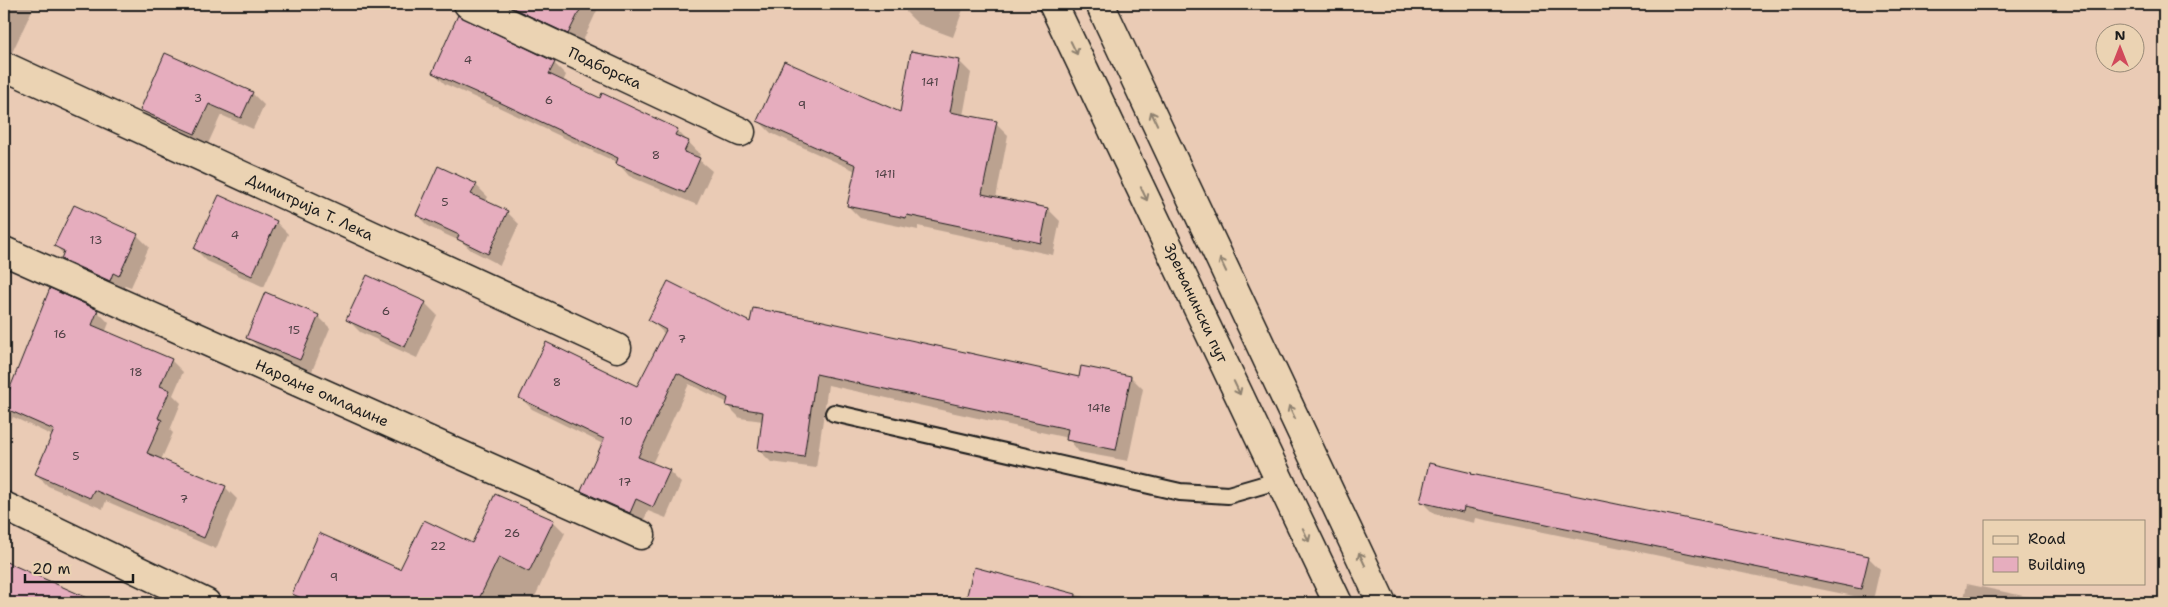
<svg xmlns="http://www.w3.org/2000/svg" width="2168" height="607" font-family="'Shantell Sans',sans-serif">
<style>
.shadow{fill:#0003}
.building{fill:#e6adbe;stroke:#1c1c1c}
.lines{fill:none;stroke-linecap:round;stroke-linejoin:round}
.service-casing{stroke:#1c1c1c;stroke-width:20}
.minor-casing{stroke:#1c1c1c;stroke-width:31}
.secondary-casing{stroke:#1c1c1c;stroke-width:31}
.service{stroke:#ebd3b3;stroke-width:16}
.minor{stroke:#ebd3b3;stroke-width:28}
.secondary{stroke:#ebd3b3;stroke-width:28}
.oneway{stroke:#8e816f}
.labels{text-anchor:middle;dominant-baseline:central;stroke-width:5;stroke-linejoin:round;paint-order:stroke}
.number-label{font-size:12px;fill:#4e4044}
.street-label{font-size:15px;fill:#1c1c1c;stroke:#ebd3b3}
</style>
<rect width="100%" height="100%" fill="#eacbb5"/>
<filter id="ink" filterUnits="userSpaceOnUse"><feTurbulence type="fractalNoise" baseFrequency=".02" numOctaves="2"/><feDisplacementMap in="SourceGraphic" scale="10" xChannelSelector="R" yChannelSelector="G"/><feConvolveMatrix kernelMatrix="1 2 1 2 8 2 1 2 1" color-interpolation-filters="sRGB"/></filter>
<g filter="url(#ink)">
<g class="shadow">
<polygon points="4,4 29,4 33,8 9,59 4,57"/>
<polygon points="517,4 600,4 581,45 527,20 515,8"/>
<polygon points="905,4 965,4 953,37 918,24 906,12 908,5"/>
<polygon points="959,61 971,73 963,116 996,123 1008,135 996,198 1048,209 1060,221 1053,255 918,226 918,230 860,218 848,206 856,171 771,133 759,121 901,114"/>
<polygon points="554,63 566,75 563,82 601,100 677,130 700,154 698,159 712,171 697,205 629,176 618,163 494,105 494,106 445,84 433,72"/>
<polygon points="252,93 264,105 253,129 221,115 207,146 153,122 141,110"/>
<polygon points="476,185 488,197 485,202 507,212 519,224 500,265 471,250 462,242 429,227 417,215"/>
<polygon points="276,222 288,234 264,287 207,261 195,249"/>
<polygon points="137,235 149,247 131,287 125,285 122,292 75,271 63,259 64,255 56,246"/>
<polygon points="425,303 437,315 417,358 360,332 348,320"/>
<polygon points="97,311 109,323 105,333 171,360 183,372 173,395 181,403 170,430 173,433 161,460 225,487 237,499 216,549 106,501 103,509 48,486 36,474 53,436 13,417 4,438 4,391 9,395"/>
<polygon points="318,316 330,328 312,371 260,349 248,337"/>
<polygon points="650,320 751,324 1080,378 1131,377 1143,389 1128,461 1079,452 1068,438 828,385 816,468 771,462 759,450 763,421 740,418 728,406 728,403 689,384 652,464 669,471 681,483 666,518 648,511 642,524 595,503 583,491 603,444 532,409 520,397 638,388 665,334"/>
<polygon points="1471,474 1474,476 1868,557 1880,569 1873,600 1476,518 1475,523 1434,514 1422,502"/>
<polygon points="553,521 565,533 532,603 492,603 453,585 445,603 303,603 293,594 401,571 473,544"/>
<polygon points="4,563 61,588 91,603 4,603"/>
<polygon points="975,568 1106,603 966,603"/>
<polygon points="1967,584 2057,603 1963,603"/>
</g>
<g class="building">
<polygon points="504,4 583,4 568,34"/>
<polygon points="458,15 555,62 549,74 600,98 602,93 678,129 675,135 689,141 684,152 700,158 685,193 616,164 618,158 482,94 482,95 432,73"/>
<polygon points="911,51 960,60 950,112 997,121 982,194 1048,208 1041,243 907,215 906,218 847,206 856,165 757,121 784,61 900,112"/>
<polygon points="165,53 253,92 241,118 209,104 195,134 140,110"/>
<polygon points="438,166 477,184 471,194 508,211 488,254 457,239 459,235 416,215"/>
<polygon points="219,195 277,221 252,276 194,249"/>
<polygon points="74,205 138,234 119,276 113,273 110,281 61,259 64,251 54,246"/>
<polygon points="367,275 426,302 405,347 346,320"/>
<polygon points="668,281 750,322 753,308 814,319 1079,377 1081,366 1131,376 1116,450 1066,440 1068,429 816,374 804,457 758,450 763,412 726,406 728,398 677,373 638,457 670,470 653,507 636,499 630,513 581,491 604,439 519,398 546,342 637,386 666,330 648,320"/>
<polygon points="50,288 98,310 92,325 172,359 160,386 170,390 158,418 162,420 147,453 226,486 204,538 94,490 90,498 35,474 54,430 4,408 4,403"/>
<polygon points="265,292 319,315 300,360 246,338"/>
<polygon points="1429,463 1472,473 1471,474 1869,556 1861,589 1464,507 1463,512 1420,502"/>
<polygon points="495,494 554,520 529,572 499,557 477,603 313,603 292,594 319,533 400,569 424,520 472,543"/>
<polygon points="4,561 99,603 4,603"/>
<polygon points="974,567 1076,594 1075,603 965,603"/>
</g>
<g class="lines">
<defs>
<polyline id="service" points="834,413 1180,492 1228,495 1280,480"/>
<g id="minor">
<polyline points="468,4 741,132"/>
<polyline points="4,66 617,348"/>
<polyline points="4,251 641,535"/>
<polyline points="4,506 206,603"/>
</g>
<g id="secondary">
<polyline points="1053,4 1338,603"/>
<polyline points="1100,4 1382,603"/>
</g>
</defs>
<use href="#service" class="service-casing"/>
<use href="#minor" class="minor-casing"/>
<use href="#secondary" class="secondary-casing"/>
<use href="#service" class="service"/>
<use href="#minor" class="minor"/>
<use href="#secondary" class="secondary"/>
</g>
<defs><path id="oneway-shaft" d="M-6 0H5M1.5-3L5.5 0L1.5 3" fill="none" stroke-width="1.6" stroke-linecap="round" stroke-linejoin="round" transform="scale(1.25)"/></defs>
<g class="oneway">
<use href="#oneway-shaft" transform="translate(1074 48) rotate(64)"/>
<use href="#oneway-shaft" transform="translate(1154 118) rotate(-115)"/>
<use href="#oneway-shaft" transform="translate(1144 194) rotate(65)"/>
<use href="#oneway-shaft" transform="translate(1223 265) rotate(-115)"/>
<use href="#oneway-shaft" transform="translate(1237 388) rotate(65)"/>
<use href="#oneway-shaft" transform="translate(1292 412) rotate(-115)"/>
<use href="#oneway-shaft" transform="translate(1306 535) rotate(65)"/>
<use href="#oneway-shaft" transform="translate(1362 559) rotate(-115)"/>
</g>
</g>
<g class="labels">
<g class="number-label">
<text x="468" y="60">4</text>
<text x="930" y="82">141</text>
<text x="198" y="98">3</text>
<text x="549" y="100">6</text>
<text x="802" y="105">9</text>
<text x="656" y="155">8</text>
<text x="885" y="174">141i</text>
<text x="445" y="202">5</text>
<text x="235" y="235">4</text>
<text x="96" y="240">13</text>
<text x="386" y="311">6</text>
<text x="294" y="330">15</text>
<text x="60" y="334">16</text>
<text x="682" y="339">7</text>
<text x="136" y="372">18</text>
<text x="557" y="382">8</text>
<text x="1099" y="408">141e</text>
<text x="626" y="421">10</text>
<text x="76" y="456">5</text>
<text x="625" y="482">17</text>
<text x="184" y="499">7</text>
<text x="512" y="533">26</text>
<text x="438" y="546">22</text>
<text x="334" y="577">9</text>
</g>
<g class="street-label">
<text transform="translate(605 68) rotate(25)">Подборска</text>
<text transform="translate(310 207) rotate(25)">Димитрија Т. Лека</text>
<text transform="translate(1196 303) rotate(65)">Зрењанински пут</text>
<text transform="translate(322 393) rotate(24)">Народне омладине</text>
</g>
</g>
<rect width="2168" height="607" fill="none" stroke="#ebd3b3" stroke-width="20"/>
<rect x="10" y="10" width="2148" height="587" fill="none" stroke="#1c1c1c" stroke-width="2" filter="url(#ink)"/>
<rect x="1983" y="520" width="162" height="65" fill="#ebd3b3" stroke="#988a77"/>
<rect x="1993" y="536" width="25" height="8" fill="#ebd3b3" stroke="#988a77"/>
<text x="2028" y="544" font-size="15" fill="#1c1c1c">Road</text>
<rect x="1993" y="557" width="25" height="15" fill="#e6adbe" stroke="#988a77"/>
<text x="2028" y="570" font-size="15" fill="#1c1c1c">Building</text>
<g transform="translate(2120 48)"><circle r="24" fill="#ebd3b3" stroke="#988a77"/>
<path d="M0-4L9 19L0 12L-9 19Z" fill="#d1495b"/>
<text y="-8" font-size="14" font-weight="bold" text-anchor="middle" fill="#1c1c1c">N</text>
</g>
<path d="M25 574v8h108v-8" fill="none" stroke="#1c1c1c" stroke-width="2.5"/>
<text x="32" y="574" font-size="15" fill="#1c1c1c" stroke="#ebd3b3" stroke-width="4" paint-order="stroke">20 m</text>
</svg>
